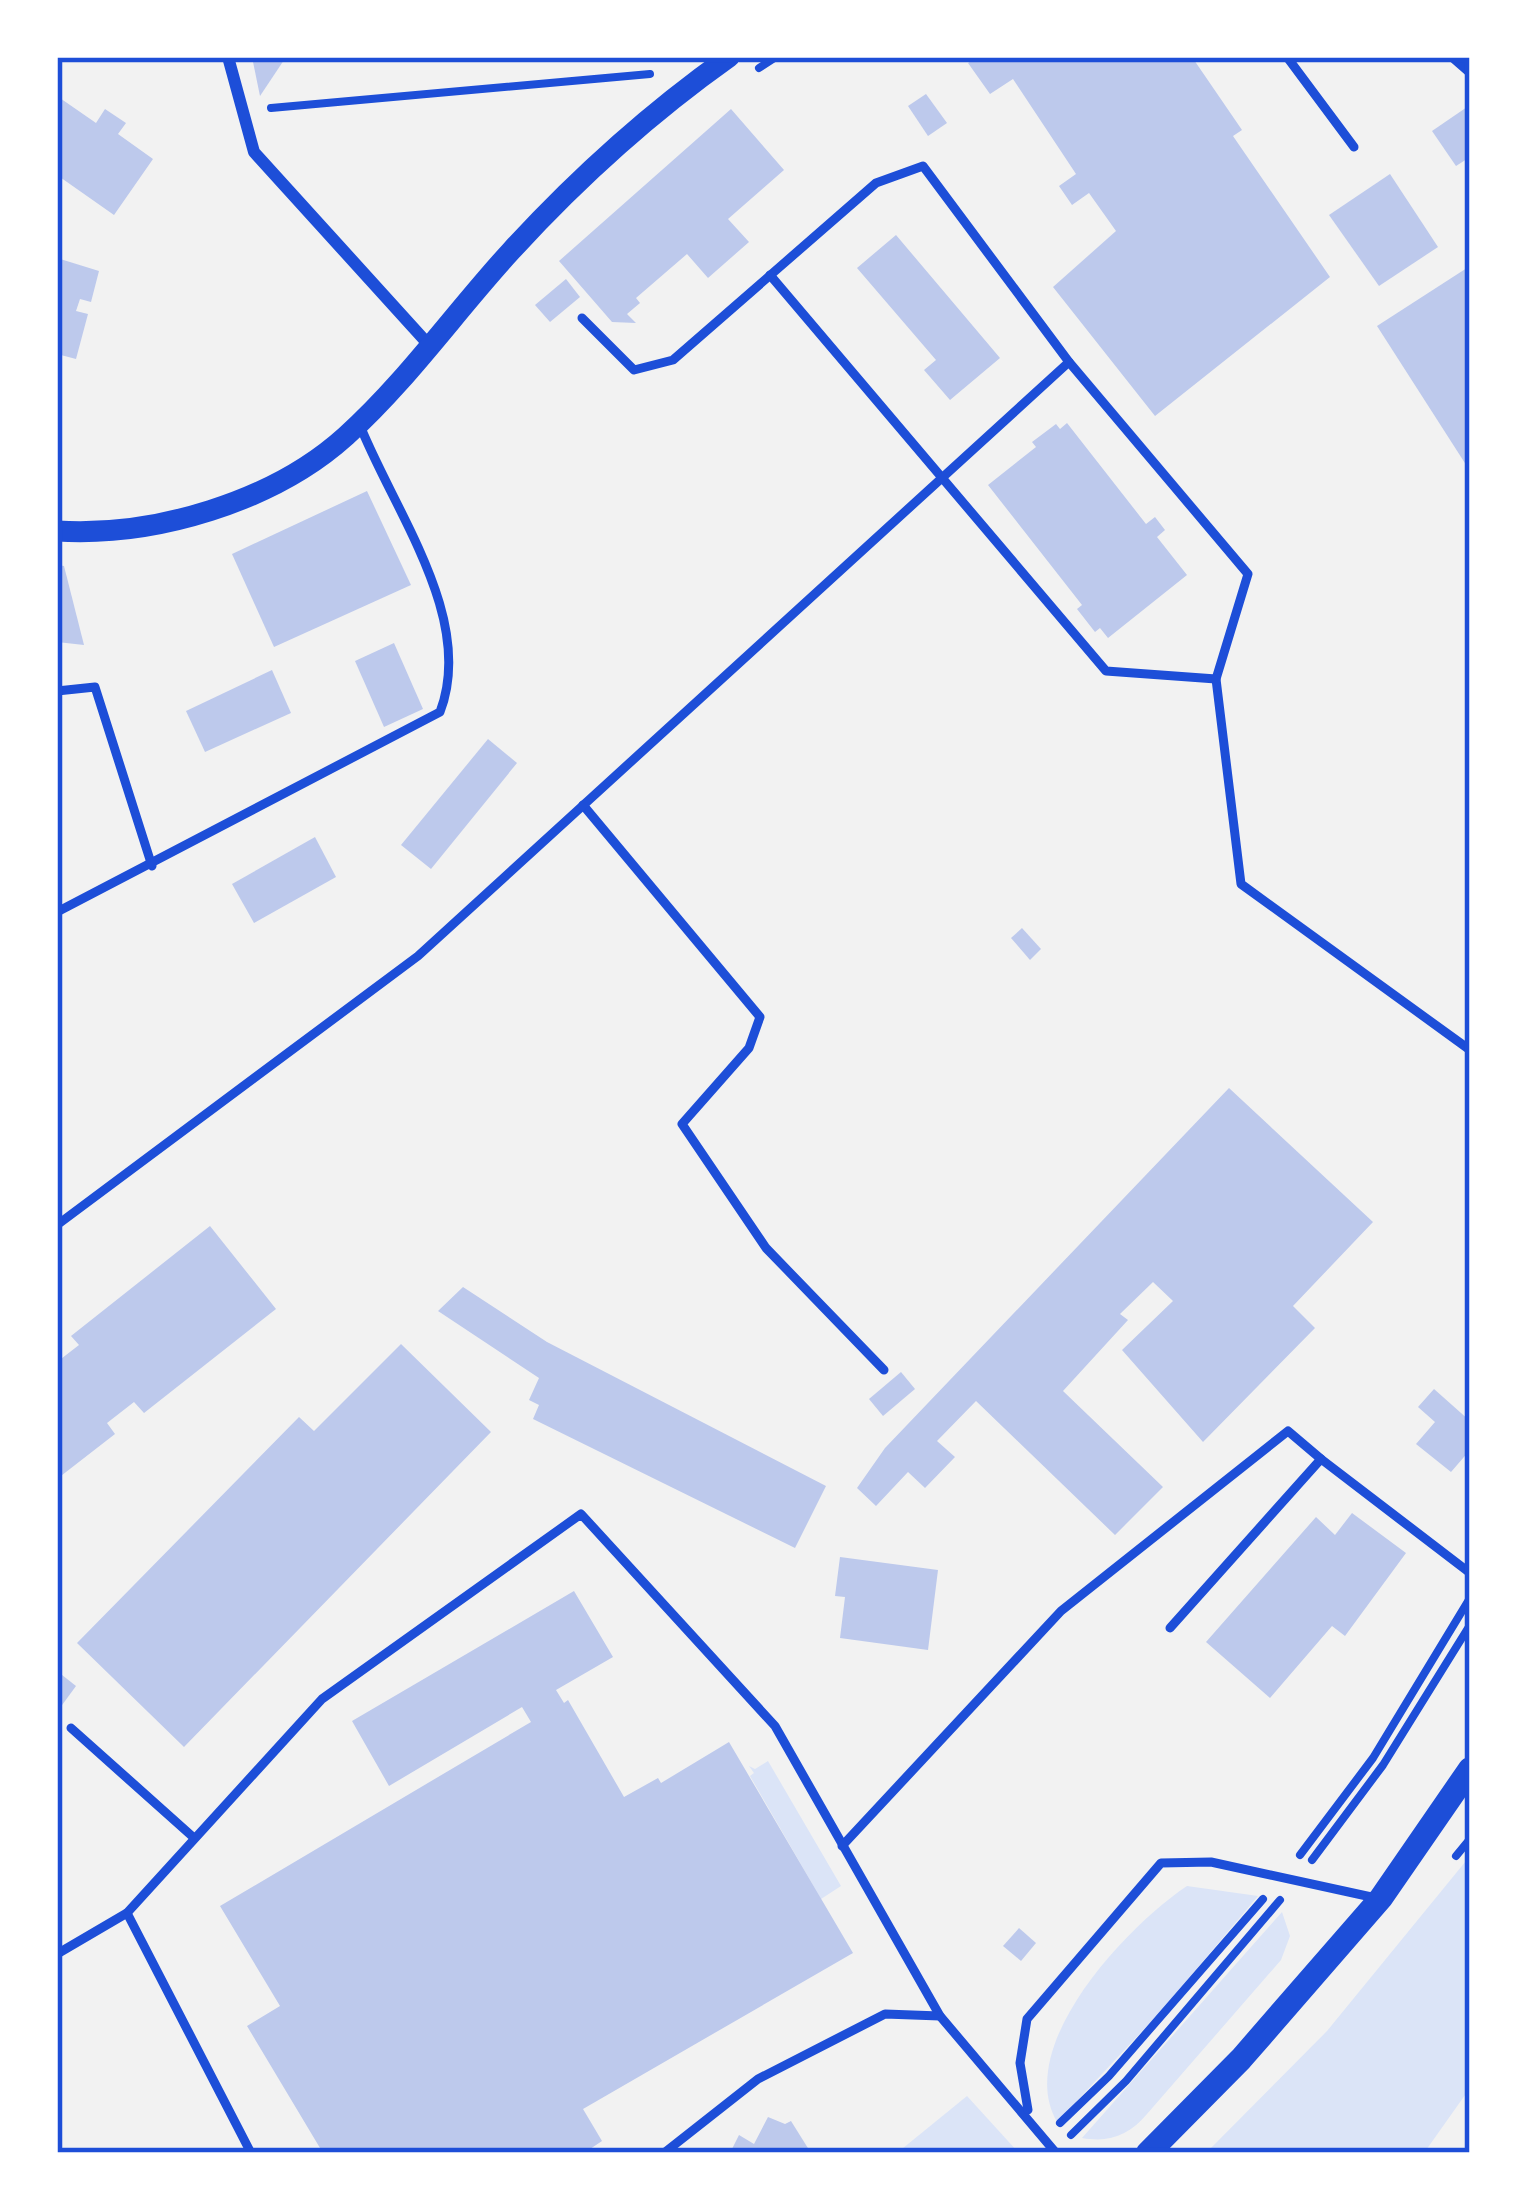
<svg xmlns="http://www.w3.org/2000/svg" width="1527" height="2210" font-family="Raleway,sans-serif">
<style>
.green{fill:#dbe4f7}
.building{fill:#bdc9ec}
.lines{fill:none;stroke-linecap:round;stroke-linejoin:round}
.path{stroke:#1d4ed8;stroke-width:8}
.service{stroke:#1d4ed8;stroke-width:9}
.minor{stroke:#1d4ed8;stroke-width:12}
.tertiary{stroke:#1d4ed8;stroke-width:21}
.secondary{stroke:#1d4ed8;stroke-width:24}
.neatline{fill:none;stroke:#1d4ed8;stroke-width:4.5}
</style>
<rect width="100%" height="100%" fill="#f2f2f2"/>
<g class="green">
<polygon points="768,1761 841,1886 821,1899 750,1776 754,1773 749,1766 755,1769"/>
<polygon points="1470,1856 1470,2088 1424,2153 1206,2153 1327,2031"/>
<path d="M 1187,1886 L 1258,1896 L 1161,2011 L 1057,2122 C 1013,2046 1127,1926 1187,1886 Z"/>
<path d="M 1282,1912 L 1290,1936 L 1281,1960 L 1147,2114 C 1129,2135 1110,2143 1082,2138 Z"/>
<polygon points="967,2096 1019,2153 897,2153"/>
</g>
<g class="building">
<polygon points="252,57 286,57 260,96"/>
<polygon points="977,57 1192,57 1242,130 1233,136 1330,277 1155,416 1053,287 1116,231 1089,193 1072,205 1059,186 1076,174 1013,79 990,94 968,63"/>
<polygon points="926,94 947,123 928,136 908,106"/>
<polygon points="57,96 96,123 105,109 126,123 118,134 153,159 114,215 57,175"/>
<polygon points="1470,105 1470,157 1456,166 1432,131"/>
<polygon points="731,109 784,170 728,219 749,242 708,278 687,254 636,298 640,303 627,314 636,323 612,322 559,261"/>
<polygon points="1390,174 1438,247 1379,286 1329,215"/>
<polygon points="896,235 1000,358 950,400 924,370 936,360 857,268"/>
<polygon points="57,258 99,271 91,302 80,299 76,311 88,314 76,359 57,354"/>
<polygon points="1470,266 1470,471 1377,326"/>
<polygon points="566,279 580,297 550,322 535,305"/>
<polygon points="1067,423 1146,524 1155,517 1165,530 1157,537 1187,575 1108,638 1100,628 1095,632 1077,609 1082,605 988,485 1036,447 1032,442 1056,424 1060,429"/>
<polygon points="367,491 411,585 274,647 232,554"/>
<polygon points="57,565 64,566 84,645 57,642"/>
<polygon points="394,643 423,709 384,727 355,661"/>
<polygon points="272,670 291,713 205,752 186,711"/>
<polygon points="488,739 517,763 431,869 401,845"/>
<polygon points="315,837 336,877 254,923 232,884"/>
<polygon points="1022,928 1041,949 1030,960 1011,938"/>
<polygon points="1229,1088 1373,1222 1293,1306 1315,1328 1203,1442 1122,1350 1173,1301 1153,1282 1120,1314 1128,1320 1063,1391 1163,1487 1115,1535 976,1401 937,1441 955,1457 925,1488 908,1472 876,1506 857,1488 885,1448"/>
<polygon points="210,1226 276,1309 144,1413 134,1402 107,1423 115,1434 57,1479 57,1362 79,1345 71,1336"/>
<polygon points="463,1287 547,1342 826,1486 795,1548 533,1419 539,1405 529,1400 539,1378 438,1311"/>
<polygon points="401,1344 491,1432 184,1747 77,1643 299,1417 314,1431"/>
<polygon points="901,1372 915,1389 883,1416 869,1399"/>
<polygon points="1434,1389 1470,1421 1470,1450 1451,1472 1416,1444 1435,1422 1418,1407"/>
<polygon points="1352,1513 1406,1553 1345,1636 1332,1626 1270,1698 1206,1642 1316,1517 1335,1535"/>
<polygon points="840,1557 938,1570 928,1650 840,1638 845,1597 835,1596"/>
<polygon points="574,1591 613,1657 556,1690 564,1703 568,1700 624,1797 658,1778 661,1783 729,1742 853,1953 583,2109 602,2141 584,2153 323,2153 247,2026 280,2006 220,1906 531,1722 522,1707 389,1786 352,1721"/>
<polygon points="57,1671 76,1686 57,1712"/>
<polygon points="1019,1928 1036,1943 1021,1961 1003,1946"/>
<polygon points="768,2117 785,2124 791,2121 811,2153 730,2153 739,2135 754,2144"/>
</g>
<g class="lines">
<g class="path">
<polyline points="759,68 776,57"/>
<polyline points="271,108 650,74"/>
<polyline points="1300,1855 1373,1758 1470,1598"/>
<polyline points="1456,1856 1470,1839"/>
<polyline points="1312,1860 1383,1765 1470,1625"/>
<polyline points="1060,2123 1109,2076 1263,1899"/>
<polyline points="1071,2135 1126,2081 1280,1900"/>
</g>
<g class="service">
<polyline points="1287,57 1354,147"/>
<polyline points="770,275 1106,671 1216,679"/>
<polyline points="582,318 634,370 673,360 876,183 923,166 1069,362 1248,574 1216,679 1241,884 1470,1050"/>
<polyline points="1470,591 1470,602"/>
<polyline points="57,691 95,687 152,866"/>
<polyline points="583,805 760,1017 749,1048 682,1124 766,1248 884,1370"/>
<path d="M 57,912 L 440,712 C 476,618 393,510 359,423"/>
<polyline points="57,1225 418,956 1069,362"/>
<polyline points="1170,1628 1321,1459 1470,1573"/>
<polyline points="71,1728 193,1837"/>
<polyline points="842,1846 1061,1611 1288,1431 1321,1459"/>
<polyline points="127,1913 251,2153"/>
<polyline points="57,1954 127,1913 322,1699 581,1514 775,1726 940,2016 1056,2153"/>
<polyline points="1028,2110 1020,2063 1027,2019 1161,1863 1211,1862 1376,1898"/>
<polyline points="664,2153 758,2079 885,2014 940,2016"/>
</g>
<g class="minor">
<polyline points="228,57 254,152 429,345"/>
<polyline points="1454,57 1470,71"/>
</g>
<path class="tertiary" d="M 57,531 C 154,537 273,502 346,436 C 407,381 455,312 511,251 C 576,180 650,113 729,57"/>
<polyline class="secondary" points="1148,2153 1241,2059 1381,1898 1470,1769"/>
</g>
<rect width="1527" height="2210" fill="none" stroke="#ffffff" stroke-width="120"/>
<rect x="60" y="60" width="1407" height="2090" class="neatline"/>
</svg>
